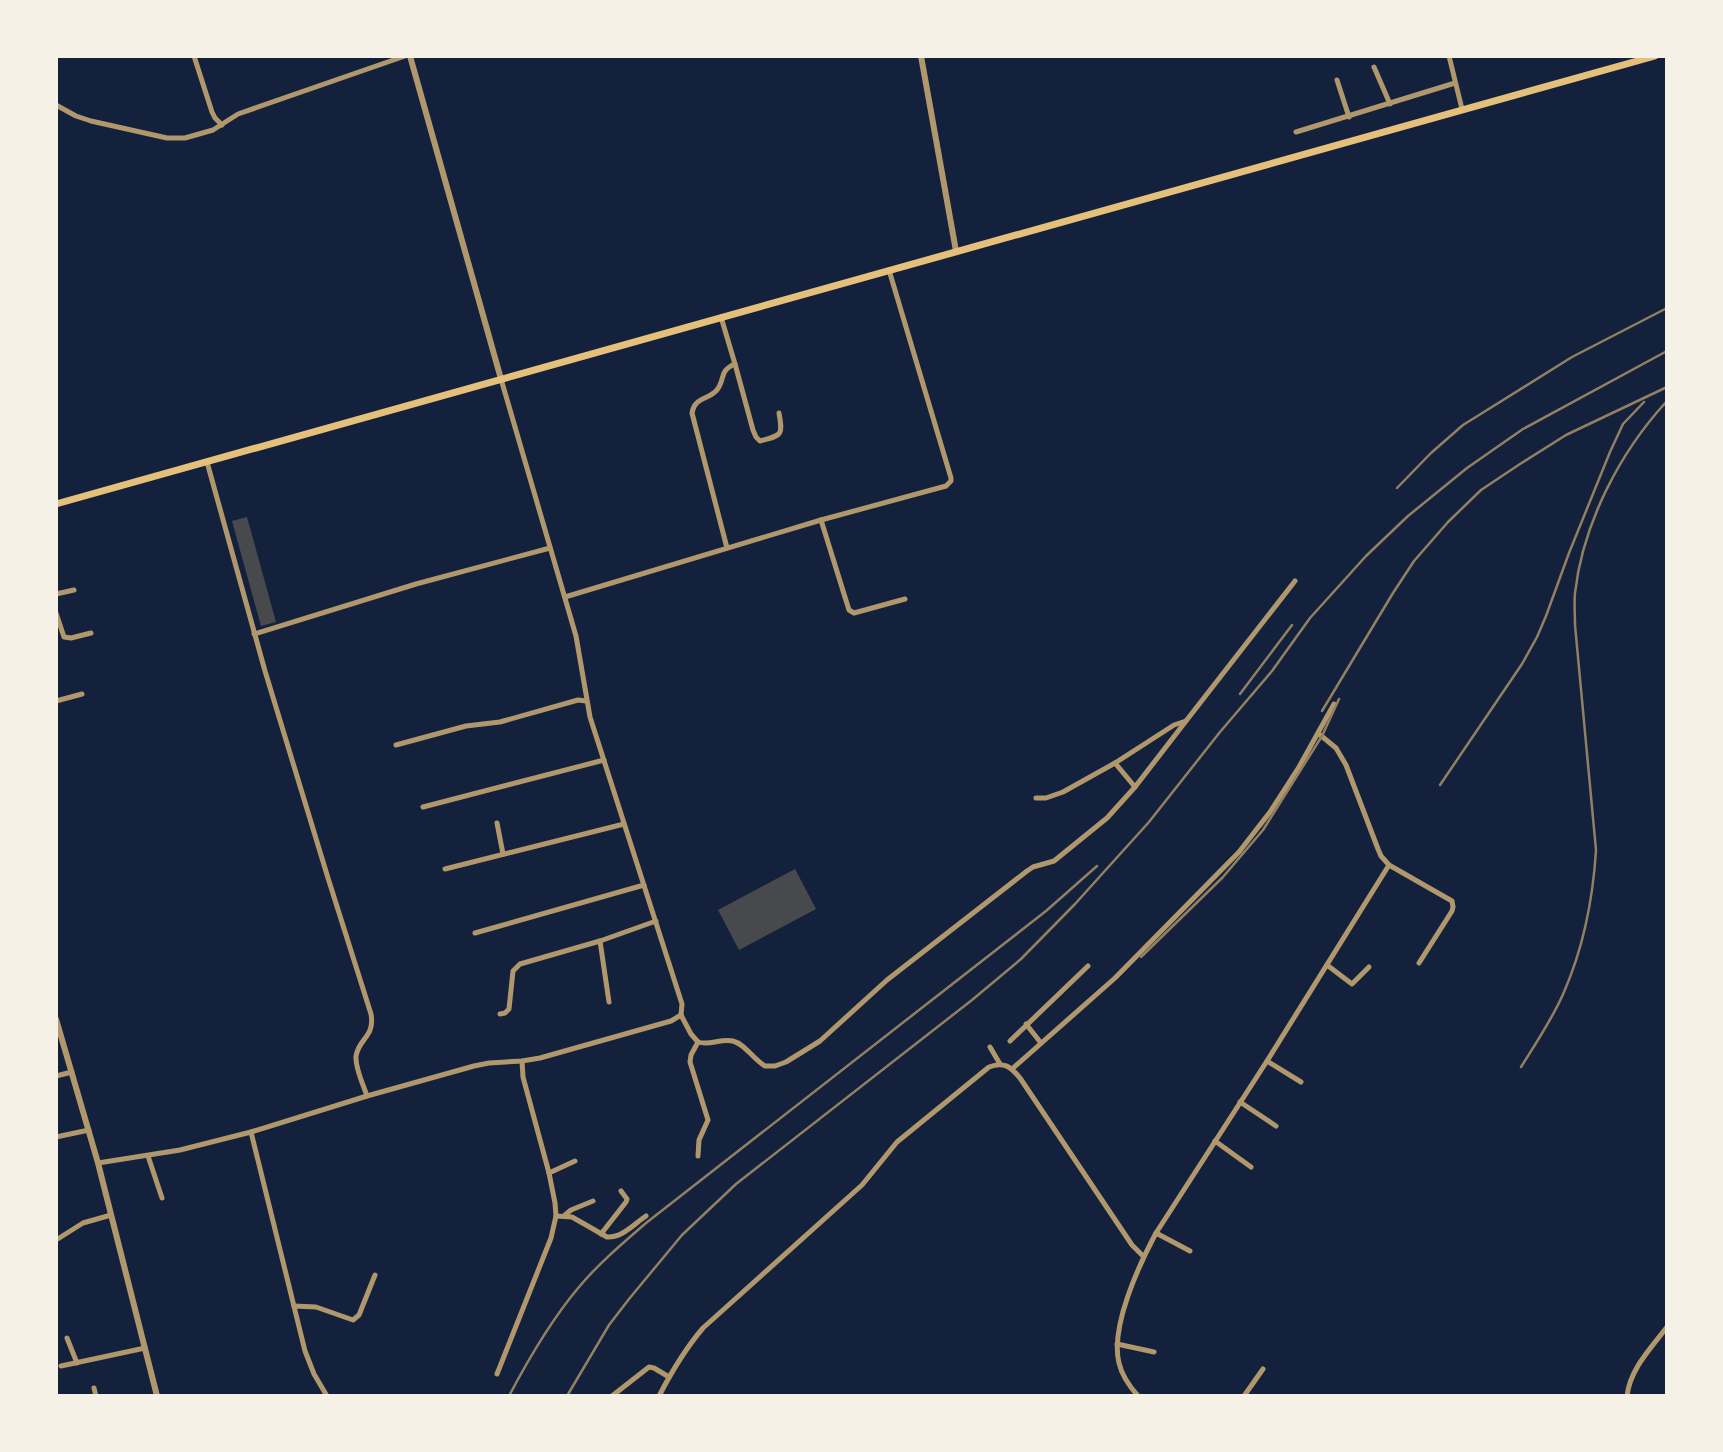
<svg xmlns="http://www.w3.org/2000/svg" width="1723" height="1452" font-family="Helvetica,sans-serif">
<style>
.building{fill:#48494c}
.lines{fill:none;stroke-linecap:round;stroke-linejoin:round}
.minor{stroke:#b1986c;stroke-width:5}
.tertiary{stroke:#b1986c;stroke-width:6}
.secondary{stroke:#e5c07b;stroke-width:7}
.rail{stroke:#918062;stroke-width:2.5}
</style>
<rect width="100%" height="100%" fill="#14213d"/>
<g class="building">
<polygon points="247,517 276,622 261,626 232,521"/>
<polygon points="795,869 816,909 739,950 718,910"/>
</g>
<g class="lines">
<g class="minor">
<polyline points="194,56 212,112 215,118 222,125"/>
<polyline points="1449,56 1462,109"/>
<polyline points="1374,67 1390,104"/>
<polyline points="1337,80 1349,117"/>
<polyline points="56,105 76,116 91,121 167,138 185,138 213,130 238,114 405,56"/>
<polyline points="1296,132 1455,83"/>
<path d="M 721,317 L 735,364 C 718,371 726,380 716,391 C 707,400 694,398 692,413 L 727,548"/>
<path d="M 735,364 L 753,430 L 756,437 L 760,441 C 782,435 783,436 779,413"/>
<polyline points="501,379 576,636 590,717 682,1004 681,1015"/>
<path d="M 207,462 L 265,671 L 328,878 L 371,1014 C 375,1037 359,1038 356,1056 C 355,1068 363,1084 367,1096"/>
<polyline points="821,520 849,610 854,613 905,599"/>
<polyline points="56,594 74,590"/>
<polyline points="565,597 821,520 946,486 951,481 951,478 889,270"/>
<polyline points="56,613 64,637 71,638 91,633"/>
<polyline points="254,634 416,584 550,548"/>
<polyline points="56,701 82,694"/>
<polyline points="1319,734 1336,748 1346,765 1378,849 1381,856 1389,865 1452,901 1453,907 1452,911 1419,963"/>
<polyline points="396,745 466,726 500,722 578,700 586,701"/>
<polyline points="1115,763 1135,787"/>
<polyline points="1036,798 1046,798 1063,792 1115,763 1174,725 1186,721 1295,581"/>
<polyline points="423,807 604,760"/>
<polyline points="497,823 503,854"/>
<polyline points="445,869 624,824"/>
<polyline points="475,933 644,885"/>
<polyline points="600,941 609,1002"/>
<polyline points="1327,965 1352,984 1369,967"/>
<polyline points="500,1014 505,1013 509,1009 513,971 520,964 600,941 656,921"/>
<path d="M 681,1015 L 691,1034 L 698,1042 C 710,1046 721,1038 733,1041 C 745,1044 754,1060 765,1066 L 775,1066 L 786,1062 L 820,1041 L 887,980 L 1027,871 L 1033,867 L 1054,861 L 1107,818 L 1135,787 L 1186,721"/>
<polyline points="1026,1024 1041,1043"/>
<polyline points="1010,1041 1088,966"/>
<polyline points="990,1047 1000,1064"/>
<polyline points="1267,1061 1301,1082"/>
<polyline points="1012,1069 1115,978 1239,852 1270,812 1299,767 1334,704"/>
<polyline points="56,1076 72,1072"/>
<polyline points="1240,1102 1276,1126"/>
<polyline points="251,1132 305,1351 314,1374 327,1396"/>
<polyline points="56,1137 89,1130"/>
<polyline points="1215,1141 1251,1167"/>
<polyline points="148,1156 162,1198"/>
<polyline points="698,1156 699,1140 708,1120 690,1062 691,1055 698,1042"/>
<polyline points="98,1163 180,1150 251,1132 367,1096 474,1066 489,1063 522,1061 540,1058 671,1021 681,1015"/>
<polyline points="549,1173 575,1161"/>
<polyline points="565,1215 571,1210 593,1201"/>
<path d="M 556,1216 L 572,1217 L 607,1237 C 622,1238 634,1224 646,1216"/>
<polyline points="1156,1233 1190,1251"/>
<polyline points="601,1234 626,1202 627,1199 621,1191"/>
<polyline points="56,1240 83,1223 111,1215"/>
<polyline points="294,1306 316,1307 353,1320 359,1315 375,1275"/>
<polyline points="67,1338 77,1363"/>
<polyline points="1117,1344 1154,1352"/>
<polyline points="61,1366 145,1348"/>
<polyline points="497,1374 551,1238 556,1216 555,1203 549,1173 523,1077 522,1061"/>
<polyline points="94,1388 96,1396"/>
<polyline points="612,1396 649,1367 654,1368 669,1377"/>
<path d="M 659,1396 C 672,1371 685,1349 703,1328 L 862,1185 L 897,1142 L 989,1067 C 1004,1061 1011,1067 1020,1078 L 1132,1245 L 1143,1256"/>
<path d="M 1138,1396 C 1130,1387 1122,1376 1119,1363 C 1110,1327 1139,1265 1156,1233 L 1267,1061 L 1389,865"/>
<polyline points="1244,1396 1263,1369"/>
<path d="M 1627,1396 C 1630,1369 1651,1348 1667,1327"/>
</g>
<g class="tertiary">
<polyline points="410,56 501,379"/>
<polyline points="921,56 956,251"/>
<polyline points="56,1019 98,1163 157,1396"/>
</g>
<polyline class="secondary" points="56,504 1655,56"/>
<g class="rail">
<polyline points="1397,488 1431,453 1463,425 1572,357 1667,308"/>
<polyline points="1240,694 1292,625"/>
<polyline points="1322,711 1393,593 1414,561 1448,522 1481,490 1520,464 1566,435 1667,387"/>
<polyline points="1440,785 1522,664 1537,637 1546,616 1569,553 1610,452 1623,424 1644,402"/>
<polyline points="1141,957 1223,877 1263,830 1322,736 1339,699"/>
<path d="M 1521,1067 C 1536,1043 1553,1018 1564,992 C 1584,946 1593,899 1596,850 L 1575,625 C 1575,614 1574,603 1575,593 C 1583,523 1620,452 1667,401"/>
<path d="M 509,1396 C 529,1358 551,1320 579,1287 C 599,1263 623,1243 646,1223 L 1046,911 L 1097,866"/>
<polyline points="567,1396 609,1325 629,1299 682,1235 736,1184 972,1000 1021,959 1075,904 1149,822 1220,732 1272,671 1310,618 1366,556 1408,516 1467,468 1523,429 1667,351"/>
</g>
</g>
<rect width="1723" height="1452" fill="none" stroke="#f6f1e7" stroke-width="116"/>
</svg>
